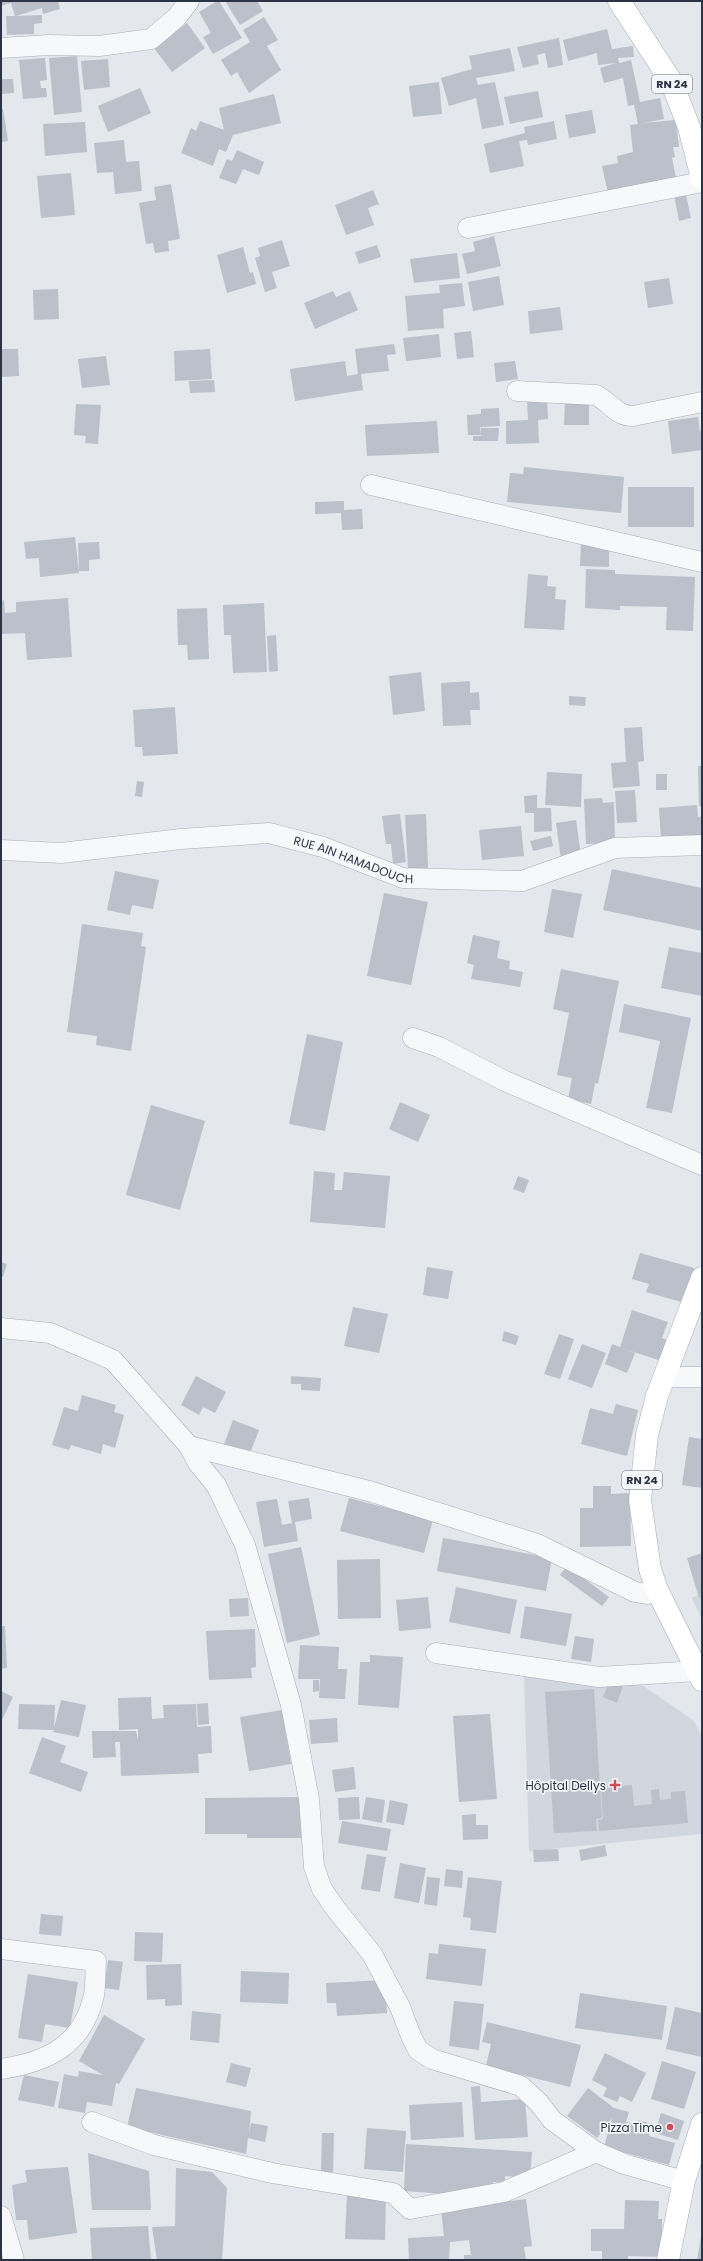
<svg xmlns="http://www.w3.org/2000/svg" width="703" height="2261" font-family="Poppins,sans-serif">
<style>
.built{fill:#d2d6de}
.building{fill:#bbc0ca}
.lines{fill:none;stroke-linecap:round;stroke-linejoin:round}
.minor-casing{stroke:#a9aeb7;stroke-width:21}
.major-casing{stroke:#a3abb8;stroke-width:23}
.minor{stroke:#f7f8fa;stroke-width:20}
.major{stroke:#fff;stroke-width:22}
.poi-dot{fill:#d1495b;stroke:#f4f6f9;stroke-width:1.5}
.labels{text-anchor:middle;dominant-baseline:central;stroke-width:3.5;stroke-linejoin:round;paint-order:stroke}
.shield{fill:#f4f6f9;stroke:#676e7b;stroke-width:1}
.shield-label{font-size:11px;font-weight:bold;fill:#2b3445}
.street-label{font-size:12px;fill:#2b3445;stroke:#f4f6f9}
.poi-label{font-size:12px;fill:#2b3445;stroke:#f4f6f9;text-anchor:end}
</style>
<rect width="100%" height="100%" fill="#e4e7ec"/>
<g class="built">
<polygon points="702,1593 702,1620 692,1598"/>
<polygon points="623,1672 693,1720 702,1736 702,1834 529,1851 524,1676"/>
</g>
<g class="building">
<polygon points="1,1 58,1 60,9 43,14 42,8 16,16 42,15 42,23 34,24 34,34 7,35 6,16 15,16 11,3 1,6"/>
<polygon points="217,1 219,1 242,38 213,54 203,37 211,33 199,12"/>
<polygon points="225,1 257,1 263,11 240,25"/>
<polygon points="264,17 278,40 267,46 281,70 249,93 237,72 231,76 221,60 250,42 243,30"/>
<polygon points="187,23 205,48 172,72 154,48"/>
<polygon points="607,29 612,49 633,46 634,57 618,58 619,63 631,60 640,102 660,98 664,119 643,123 676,120 679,147 673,147 675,157 672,158 676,178 608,193 602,166 618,163 617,156 633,152 630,125 638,124 634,105 628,106 623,78 604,83 600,68 616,63 598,65 597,53 568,61 563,40"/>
<polygon points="559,38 563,65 548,68 545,53 537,55 539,64 523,68 517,47"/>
<polygon points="510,48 515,71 476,78 478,85 495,82 504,125 482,129 476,98 449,106 441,78 472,69 469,56"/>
<polygon points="77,56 82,112 54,115 49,58"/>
<polygon points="45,58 47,80 40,81 41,88 46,88 47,97 23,99 19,60"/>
<polygon points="108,59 110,87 84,90 81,61"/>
<polygon points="1,79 13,79 14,93 1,94"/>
<polygon points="439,82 442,114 413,117 409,86"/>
<polygon points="140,88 151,113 108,132 98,106"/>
<polygon points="538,91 543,117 510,124 504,97"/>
<polygon points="274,94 281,123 233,135 226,152 219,149 213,166 181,153 191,128 196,131 200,121 224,130 219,108"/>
<polygon points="1,109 3,109 8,141 1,142"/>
<polygon points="592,110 596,133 569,138 565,115"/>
<polygon points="554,121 557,139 528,145 527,140 519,141 524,166 490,173 484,144 525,133 524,127"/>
<polygon points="85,122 87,152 45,156 43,124"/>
<polygon points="124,140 126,162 139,161 142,191 115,194 113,172 97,173 94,143"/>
<polygon points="237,150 264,162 259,175 243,169 236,184 219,178 227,159 232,161"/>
<polygon points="71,173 75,215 41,218 37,176"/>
<polygon points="171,184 180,239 168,241 169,251 155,253 153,243 146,244 139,203 156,200 154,187"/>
<polygon points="684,186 691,218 679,221 673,189"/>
<polygon points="373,190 379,204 368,208 374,225 346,235 335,205"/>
<polygon points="494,236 501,266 467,274 462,254 475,251 473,242"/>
<polygon points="282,240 290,266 272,272 277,288 265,292 255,258 260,256 258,248"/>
<polygon points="377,245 381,257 359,264 355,252"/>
<polygon points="243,247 250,273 253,272 256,284 227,293 217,255"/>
<polygon points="457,253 460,278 414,283 410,259"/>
<polygon points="499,276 504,305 473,311 468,282"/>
<polygon points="669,278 673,304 648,308 644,282"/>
<polygon points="462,283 465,306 443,309 444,328 408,331 405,296 440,293 439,285"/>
<polygon points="58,289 59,319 34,320 33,290"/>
<polygon points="333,291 336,297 350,291 358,310 315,329 304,303"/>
<polygon points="560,307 563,330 530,334 528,311"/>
<polygon points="471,331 474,357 457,359 454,333"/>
<polygon points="439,334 441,357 406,361 403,338"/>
<polygon points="394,344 396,354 387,355 389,371 361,374 363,390 295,401 290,369 345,361 347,376 358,374 355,349"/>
<polygon points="1,349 18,349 19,376 1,377"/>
<polygon points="210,349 212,379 175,381 174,351"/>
<polygon points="106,356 110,385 82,388 78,359"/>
<polygon points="515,361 518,379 496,382 494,363"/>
<polygon points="214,380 215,392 190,393 189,381"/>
<polygon points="547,398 548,419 538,420 539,443 506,444 506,421 528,420 527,400"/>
<polygon points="565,401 589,402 589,425 564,425"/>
<polygon points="76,404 101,405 98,444 85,443 86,436 74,435"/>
<polygon points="499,408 500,426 480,427 481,435 468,435 467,415 481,414 481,409"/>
<polygon points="698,417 700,431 702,430 702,450 672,454 668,421"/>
<polygon points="437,421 439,453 367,456 365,425"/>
<polygon points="481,428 499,428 498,441 473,441 473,436 481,436"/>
<polygon points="524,467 624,477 621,513 507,502 510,473 523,474"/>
<rect x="628" y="487" width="66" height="40"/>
<polygon points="344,501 344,510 362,509 363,529 342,530 341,513 315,514 315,502"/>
<polygon points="75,537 79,573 40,577 39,558 26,559 24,542"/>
<polygon points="99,542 100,559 89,560 89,571 79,571 78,543"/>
<polygon points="581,543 609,543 609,567 580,566"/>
<polygon points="586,569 615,570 615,574 695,577 693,631 666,630 667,607 620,606 620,610 585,608"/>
<polygon points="528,574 548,576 547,586 556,587 555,599 566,600 564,630 524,628"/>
<polygon points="68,598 72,657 27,660 25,633 1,634 1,601 4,600 5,613 16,612 16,602"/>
<polygon points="264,603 267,672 233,673 231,635 224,635 223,605"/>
<polygon points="207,608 209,659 188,660 187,645 178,645 177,609"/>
<polygon points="276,635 278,671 269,672 267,636"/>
<polygon points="421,672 425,711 393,715 389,676"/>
<polygon points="470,681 470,693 479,692 480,710 470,710 471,725 443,726 441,683"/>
<polygon points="569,696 586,697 585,706 569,705"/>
<polygon points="175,707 178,754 143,756 142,747 135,747 133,710"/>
<polygon points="642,727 644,761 638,762 640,786 613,788 611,763 626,762 624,728"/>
<polygon points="698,766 702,766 702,806 699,806"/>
<polygon points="547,772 582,774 581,807 545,805"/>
<rect x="656" y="774" width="11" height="16"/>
<polygon points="137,781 144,782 142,797 135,796"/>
<polygon points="635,790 637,822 617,823 615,791"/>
<polygon points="537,795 537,808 551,808 552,831 534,832 534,813 525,813 524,796"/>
<polygon points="602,798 603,803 614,802 615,843 586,844 584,799"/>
<polygon points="697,805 698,817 702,817 702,836 661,839 659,808"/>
<polygon points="400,814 406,862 393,864 391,844 386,844 382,816"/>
<polygon points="426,814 428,868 408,869 405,815"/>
<polygon points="576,820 581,856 561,859 556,823"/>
<polygon points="521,826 524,856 482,860 479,830"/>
<polygon points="551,836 553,846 533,851 530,841"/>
<polygon points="612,869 702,888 702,931 603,910"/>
<polygon points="115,871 159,880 153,909 132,905 130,915 107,910"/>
<polygon points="552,889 582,894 573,938 544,932"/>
<polygon points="384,893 428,902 411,985 367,976"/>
<polygon points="82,924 143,933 141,946 146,947 131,1051 96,1045 97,1036 67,1032"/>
<polygon points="473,935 500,941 497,958 510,961 509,969 523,972 520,987 471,979 474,965 467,963"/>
<polygon points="669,947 702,953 702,996 661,988"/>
<polygon points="561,969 619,981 598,1084 595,1083 591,1104 568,1099 572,1078 557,1075 569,1013 553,1009"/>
<polygon points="624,1004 691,1018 672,1113 646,1108 660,1041 619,1032"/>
<polygon points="307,1034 343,1042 325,1131 289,1124"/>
<polygon points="400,1102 430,1115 418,1142 389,1129"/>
<polygon points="151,1105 205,1121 180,1210 126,1195"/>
<polygon points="314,1171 335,1173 334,1190 342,1190 344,1172 390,1176 385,1228 310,1222"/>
<polygon points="518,1176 529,1180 524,1193 513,1189"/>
<polygon points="640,1253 694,1268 685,1303 646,1292 649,1284 632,1279"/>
<polygon points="1,1262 7,1264 3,1277 1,1276"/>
<polygon points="427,1267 453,1271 448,1299 423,1295"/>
<polygon points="353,1307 388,1314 379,1353 344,1346"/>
<polygon points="632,1310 668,1322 662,1338 669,1341 662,1361 624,1349 635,1353 627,1373 605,1364 612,1344 620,1347"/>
<polygon points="504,1331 519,1336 516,1345 502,1341"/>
<polygon points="559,1334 574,1339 560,1379 544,1374"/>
<polygon points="582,1344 606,1353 592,1388 568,1379"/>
<polygon points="196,1376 226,1392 215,1413 203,1407 199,1415 181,1405"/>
<polygon points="291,1376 321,1378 320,1391 301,1390 301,1384 291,1384"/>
<polygon points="82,1395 116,1405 114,1412 124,1415 115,1448 103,1444 101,1454 71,1445 69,1450 52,1445 64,1407 78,1411"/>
<polygon points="616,1404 638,1410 627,1456 581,1444 590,1408 613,1414"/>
<polygon points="233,1420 259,1430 249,1456 223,1447"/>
<polygon points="689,1437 702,1439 702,1488 682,1485"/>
<polygon points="593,1486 611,1486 611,1494 630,1493 631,1546 580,1547 580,1508 593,1508"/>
<polygon points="309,1498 312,1519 295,1522 298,1541 264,1547 256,1502 277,1499 282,1525 292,1523 288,1501"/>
<polygon points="349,1498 433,1520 424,1553 340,1531"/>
<polygon points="443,1538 552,1558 546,1591 437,1571"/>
<polygon points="301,1547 320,1635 287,1643 268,1554"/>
<polygon points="702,1553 702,1597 699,1598 687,1558"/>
<polygon points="380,1559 381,1618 338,1619 337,1560"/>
<polygon points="567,1566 609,1597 602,1606 560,1575"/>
<polygon points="456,1587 517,1600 510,1634 449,1622"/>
<polygon points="428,1597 431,1628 399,1631 396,1600"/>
<polygon points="248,1598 249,1616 230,1617 229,1599"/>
<polygon points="525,1606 572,1614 566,1646 520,1638"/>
<polygon points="1,1626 5,1626 7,1668 1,1669"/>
<polygon points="255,1629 256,1667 251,1668 252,1678 209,1680 206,1631"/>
<polygon points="575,1636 594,1639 591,1662 571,1659"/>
<polygon points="300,1645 339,1647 338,1669 347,1669 345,1699 319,1698 320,1679 298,1679"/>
<polygon points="370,1655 403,1657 399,1708 358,1705 360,1662 370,1662"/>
<polygon points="313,1680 319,1680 319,1691 313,1692"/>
<polygon points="610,1680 623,1686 617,1703 603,1697"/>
<polygon points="594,1689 602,1818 596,1819 597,1831 554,1833 545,1692"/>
<polygon points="1,1691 13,1697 1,1722"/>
<polygon points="151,1697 152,1719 164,1718 163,1705 196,1704 197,1727 211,1726 212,1753 198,1754 199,1773 121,1776 120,1742 115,1742 116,1757 93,1758 92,1731 136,1731 138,1740 138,1729 119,1730 118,1698"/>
<polygon points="61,1700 86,1705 79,1737 53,1732 54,1730 18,1729 19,1704 55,1705 54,1728"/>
<polygon points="208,1703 209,1724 198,1725 197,1704"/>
<polygon points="282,1710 291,1764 249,1771 240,1717"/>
<polygon points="490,1714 497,1799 459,1802 453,1716"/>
<polygon points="337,1718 338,1742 311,1744 309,1720"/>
<polygon points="42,1737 66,1746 60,1762 88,1772 81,1792 29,1773"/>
<polygon points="354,1767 356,1789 335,1792 332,1770"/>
<polygon points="632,1785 634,1806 652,1804 651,1790 659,1789 660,1800 671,1799 671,1792 685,1791 688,1823 599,1831 598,1820 603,1819 601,1787"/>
<polygon points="304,1797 304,1838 247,1838 247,1834 205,1834 205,1798"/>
<polygon points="359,1797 360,1819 339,1820 338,1798"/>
<polygon points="366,1797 385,1800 382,1823 362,1819"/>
<polygon points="390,1800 408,1804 404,1825 386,1822"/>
<polygon points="476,1814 476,1825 488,1825 488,1839 463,1840 462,1815"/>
<polygon points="342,1821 391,1829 387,1851 338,1843"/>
<polygon points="605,1845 607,1856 581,1861 579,1850"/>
<polygon points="558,1849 559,1861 534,1862 533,1850"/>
<polygon points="367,1854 386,1857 380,1892 361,1889"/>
<polygon points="400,1863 426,1868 419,1903 394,1898"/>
<polygon points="446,1869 463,1871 462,1888 444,1886"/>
<polygon points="427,1877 440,1878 437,1906 424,1904"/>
<polygon points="468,1877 502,1881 496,1933 470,1930 471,1918 463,1917"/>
<polygon points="41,1914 63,1916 61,1936 39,1934"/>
<polygon points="135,1932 163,1933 162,1962 134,1961"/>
<polygon points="439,1944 486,1949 482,1986 426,1979 429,1953 438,1954"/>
<polygon points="108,1960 123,1962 119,1990 104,1988"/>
<polygon points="181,1964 182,2005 165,2006 165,1999 147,2000 146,1965"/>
<polygon points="241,1971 289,1973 288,2004 240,2002"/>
<polygon points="28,1974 78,1982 70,2028 45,2024 42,2042 18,2038"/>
<polygon points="385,1980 387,2013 337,2016 336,2003 327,2003 326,1983"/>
<polygon points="580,1993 667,2006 662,2040 575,2028"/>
<polygon points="454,2001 484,2004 479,2050 449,2046"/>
<polygon points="675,2007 702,2013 702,2057 666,2049"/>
<polygon points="192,2011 221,2014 219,2043 190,2040"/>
<polygon points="104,2015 145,2039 119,2084 116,2083 112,2106 87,2102 85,2113 58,2108 64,2074 78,2077 79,2071 103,2075 79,2061"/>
<polygon points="487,2022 581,2045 570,2087 486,2066 491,2044 482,2042"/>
<polygon points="605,2053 646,2073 632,2102 620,2096 617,2102 603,2096 607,2088 592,2080"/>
<polygon points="662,2061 696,2072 684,2109 651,2099"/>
<polygon points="231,2063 251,2068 246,2087 226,2082"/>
<polygon points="24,2075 59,2082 54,2107 18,2100"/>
<polygon points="480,2086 481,2102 525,2099 528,2137 475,2140 471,2087"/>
<polygon points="136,2088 251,2111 249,2134 251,2123 268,2126 265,2142 248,2138 246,2154 127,2127"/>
<polygon points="588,2088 614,2108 629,2112 626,2122 637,2125 638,2120 652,2124 649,2136 675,2143 669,2165 604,2147 612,2118 597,2138 567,2116"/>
<polygon points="462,2102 464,2137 411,2140 409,2105"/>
<polygon points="661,2113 684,2121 678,2140 655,2133"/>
<polygon points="367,2128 406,2131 403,2172 364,2169"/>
<polygon points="322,2133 334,2133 333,2174 321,2173"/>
<polygon points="406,2144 532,2152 530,2178 505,2176 505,2183 493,2182 493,2191 474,2196 404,2191"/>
<polygon points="88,2153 149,2171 151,2210 92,2210"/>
<polygon points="68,2167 77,2233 29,2240 27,2220 16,2220 12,2185 27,2182 25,2170"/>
<polygon points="176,2168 212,2172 227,2188 222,2260 157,2260 152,2227 175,2226"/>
<polygon points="347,2195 386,2196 385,2240 345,2239"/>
<polygon points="526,2199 532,2246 524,2247 526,2260 464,2260 464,2255 471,2255 469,2240 450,2242 449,2260 409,2260 408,2238 444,2236 441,2210"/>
<polygon points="625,2200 659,2201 658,2219 662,2219 662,2257 628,2256 628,2260 602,2260 602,2251 591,2251 591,2229 624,2229"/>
<polygon points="148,2226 151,2260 92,2260 90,2228"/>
<polygon points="701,2237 702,2260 697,2260"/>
</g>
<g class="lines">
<defs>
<g id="minor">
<polyline points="1,48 49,45 99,46 151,39 176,18 189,1"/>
<polyline points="468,228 702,182"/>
<path d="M 517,391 L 596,395 C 610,402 616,416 633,416 L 702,402"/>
<polyline points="371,485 702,562"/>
<path id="s1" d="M 1,850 L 61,853 L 181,839 L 269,833 L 323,847 L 403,878 L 522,881 L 615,848 L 702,845"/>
<polyline points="413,1038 439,1047 505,1081 702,1165"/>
<polyline points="1,1328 50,1333 113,1360 189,1446 369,1491 537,1544 635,1592 647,1594 657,1590"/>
<polyline points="664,1377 702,1377"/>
<polyline points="189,1446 198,1463 216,1485 245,1545 291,1705 309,1799 314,1867 322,1889 335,1908 372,1954 400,2007 411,2036 418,2050 432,2059 521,2086 539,2103 552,2120 596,2152"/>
<polyline points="436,1653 599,1677 698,1671"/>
<path d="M 1,1949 L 96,1961 C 95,1972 96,1984 94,1995 C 83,2045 48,2062 1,2069"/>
<polyline points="92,2122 154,2145 272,2173 393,2193 410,2209 504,2192 596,2152 624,2164 684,2181"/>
<polyline points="1,2216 14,2260"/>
</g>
<g id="major">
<polyline points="619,1 671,81 689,127 702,178"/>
<polyline points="702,1278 657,1396 647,1435 640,1500 650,1569 657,1590 702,1680"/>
<polyline points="668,2260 684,2181 702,2124"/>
</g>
</defs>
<use href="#minor" class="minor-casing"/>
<use href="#major" class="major-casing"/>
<use href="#minor" class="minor"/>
<use href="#major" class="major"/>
</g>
<g class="poi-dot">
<path d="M613 1779h4v4h4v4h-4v4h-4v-4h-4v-4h4z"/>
<circle cx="670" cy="2127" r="4"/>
</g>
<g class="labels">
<g class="shield">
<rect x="652" y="75" width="40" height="18" rx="3"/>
<rect x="622" y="1471" width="40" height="18" rx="3"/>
</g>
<g class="shield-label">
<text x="672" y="84">RN 24</text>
<text x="642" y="1480">RN 24</text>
</g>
<g class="street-label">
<text stroke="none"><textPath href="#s1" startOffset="358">RUE AIN HAMADOUCH</textPath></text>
</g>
<g class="poi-label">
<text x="606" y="1785">Hôpital Dellys</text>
<text x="662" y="2127">Pizza Time</text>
</g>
</g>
<rect width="703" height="2261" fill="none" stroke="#2b3445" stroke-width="4"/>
</svg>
